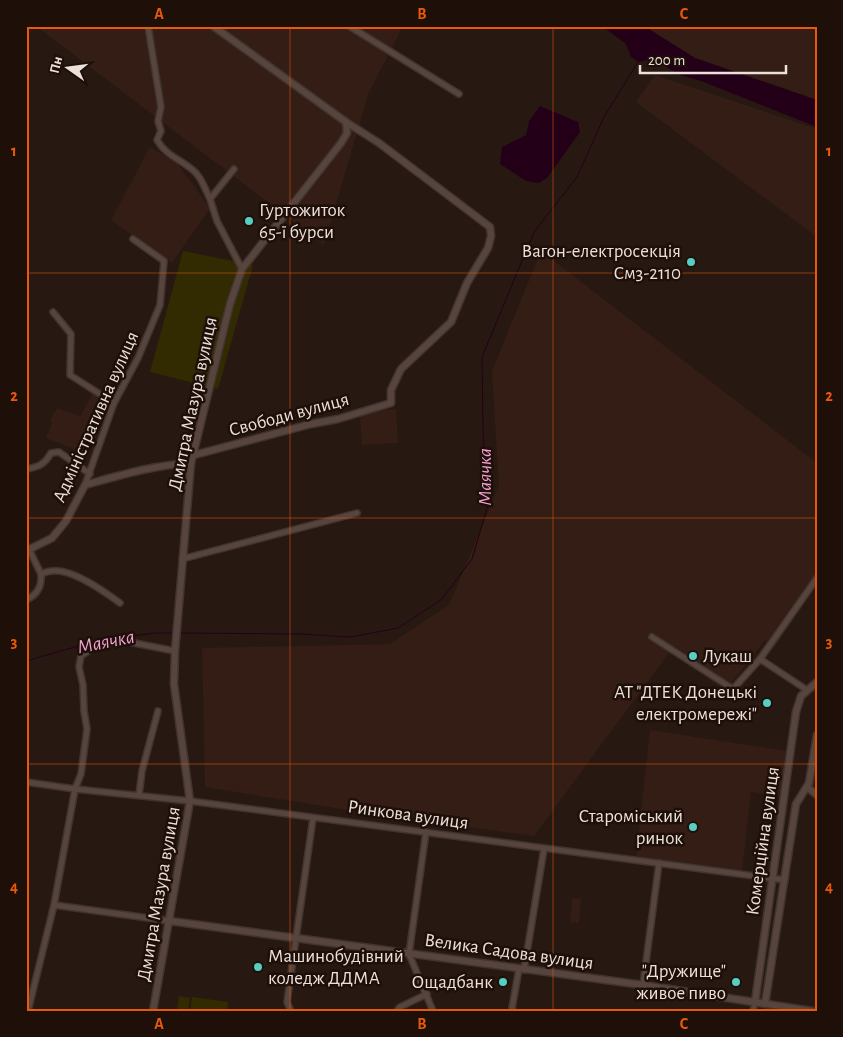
<svg xmlns="http://www.w3.org/2000/svg" width="843" height="1037" font-family="'Alegreya Sans',sans-serif">
<style>
.built{fill:#331d14}
.green{fill:#322b02}
.water{fill:#240018}
.lines{fill:none;stroke-linecap:round;stroke-linejoin:round}
.stream{stroke:#240018;stroke-width:1}
.minor-casing{stroke:#403431;stroke-width:8}
.tertiary-casing{stroke:#403431;stroke-width:9}
.minor{stroke:#57443d;stroke-width:5}
.tertiary{stroke:#57443d;stroke-width:6}
.grid{fill:none;stroke:#e8590c;stroke-width:1;stroke-opacity:0.55}
.poi-dot{fill:#56cec3;stroke:#1e0f09;stroke-width:2}
.labels{text-anchor:middle;dominant-baseline:central;stroke-width:5;stroke-linejoin:round;paint-order:stroke}
.poi-label{font-size:19px;fill:#ece0db;stroke:#1e0f09;text-anchor:end}
.street-label{font-size:19px;fill:#ece0db;stroke:#1e0f09}
.water-label{font-size:20px;font-style:italic;fill:#f3a2d3;stroke:#1e0f09}
.neatline{fill:none;stroke:#e8590c;stroke-width:2}
.grid-label{font-size:16px;text-anchor:middle;font-weight:bold;fill:#e8590c}
</style>
<rect width="100%" height="100%" fill="#281812"/>
<g class="built">
<polygon points="36,26 403,26 368,95 324,245"/>
<polygon points="644,26 817,26 817,100 695,58"/>
<polygon points="655,75 817,129 817,237 636,102"/>
<polygon points="150,147 177,163 210,208 172,263 111,220"/>
<polygon points="541,251 817,463 817,585 775,647 765,640 731,684 674,646 534,836 341,809 205,787 202,648 390,644 449,605 499,485 492,371"/>
<polygon points="93,393 102,398 109,410 107,418 104,420 96,438 94,438 87,454 46,438 52,423 50,422 54,411 56,412 57,408 80,416"/>
<polygon points="396,409 398,443 362,445 360,411"/>
<polygon points="650,730 787,751 783,796 751,792 742,871 636,857"/>
<polygon points="572,898 581,899 579,923 570,922"/>
</g>
<g class="green">
<polygon points="183,251 253,265 218,389 150,372"/>
<polygon points="179,996 190,998 188,1011 177,1011"/>
<polygon points="192,997 228,1002 227,1011 190,1011"/>
</g>
<g class="water">
<polygon points="602,26 644,26 695,58 817,100 817,127 701,81 680,75 653,59 639,62 631,57 626,44"/>
<polygon points="540,106 578,122 580,132 547,178 539,183 526,181 500,164 502,147 526,135 529,121"/>
</g>
<g class="lines">
<g class="stream">
<polyline points="179,633 301,634 350,637 398,628 442,599 472,559 488,505 483,432 482,357 534,232 577,177 604,117 638,62"/>
<polyline points="119,638 154,633 175,633"/>
<polyline points="26,661 92,642 115,639"/>
</g>
<defs>
<g id="minor">
<path d="M 148,26 L 161,107 L 158,121 L 161,131 L 157,140 C 166,156 181,159 194,171 C 202,178 205,189 210,199"/>
<polyline points="349,26 459,94"/>
<polyline points="234,169 210,199 217,221 242,269"/>
<polyline points="53,312 71,334 70,375 114,403"/>
<path d="M 26,469 C 39,467 45,464 51,453 L 59,452 L 90,474"/>
<polyline points="85,485 114,403 138,358 160,305 164,261 133,239"/>
<path d="M 29,549 L 41,574 C 44,573 48,571 52,571 C 72,568 105,592 120,603"/>
<polyline points="182,559 357,513"/>
<path d="M 26,600 C 37,595 42,586 41,574"/>
<polyline points="652,637 733,689 760,659 817,578"/>
<polyline points="760,659 807,690"/>
<polyline points="26,782 75,789 190,801 785,880"/>
<polyline points="139,795 142,771 158,711"/>
<polyline points="426,832 409,954 433,1011"/>
<polyline points="54,905 170,921"/>
<polyline points="524,970 544,849"/>
<polyline points="643,985 659,863"/>
<polyline points="28,1011 54,905 75,789 81,774 87,729 84,711 83,685 79,667 81,656 91,649 119,640 175,651"/>
<polyline points="291,1011 287,1002 313,818"/>
<polyline points="397,1011 400,1007 427,994"/>
<polyline points="513,1011 512,1008 519,969"/>
<polyline points="753,1011 755,1002"/>
</g>
<g id="tertiary">
<polyline points="194,455 311,424 338,419 391,403 391,390 401,369 451,322 467,283 488,248 491,236 490,227 379,143 346,122 213,26"/>
<path d="M 26,551 L 52,538 L 66,521 L 85,485 C 121,475 154,465 191,463"/>
<polyline points="807,787 817,795"/>
<polyline points="170,921 643,985 812,1011"/>
<polyline points="755,1002 796,712 801,696 817,682"/>
<polyline points="765,1004 796,804 809,783 817,735"/>
<polyline points="153,1011 190,801 174,684 175,651 191,463 230,304 242,269 341,143 347,133 346,122"/>
</g>
</defs>
<use href="#minor" class="minor-casing"/>
<use href="#tertiary" class="tertiary-casing"/>
<use href="#minor" class="minor"/>
<use href="#tertiary" class="tertiary"/>
</g>
<path class="grid" d="M 290,26 L 290,1011M 553,26 L 553,1011M 26,273 L 817,273M 26,518 L 817,518M 26,764 L 817,764"/>
<g class="poi-dot">
<circle cx="249" cy="221" r="5"/>
<circle cx="691" cy="262" r="5"/>
<circle cx="693" cy="656" r="5"/>
<circle cx="767" cy="703" r="5"/>
<circle cx="693" cy="827" r="5"/>
<circle cx="258" cy="967" r="5"/>
<circle cx="503" cy="982" r="5"/>
<circle cx="736" cy="982" r="5"/>
</g>
<g class="labels">
<g class="poi-label">
<text x="259" y="210" text-anchor="start">Гуртожиток<tspan x="259" dy="22">65-ї бурси</tspan></text>
<text x="681" y="251">Вагон-електросекція<tspan x="681" dy="22">См3-2110</tspan></text>
<text x="703" y="656" text-anchor="start">Лукаш</text>
<text x="757" y="692">АТ "ДТЕК Донецькі<tspan x="757" dy="22">електромережі"</tspan></text>
<text x="683" y="816">Староміський<tspan x="683" dy="22">ринок</tspan></text>
<text x="268" y="956" text-anchor="start">Машинобудівний<tspan x="268" dy="22">коледж ДДМА</tspan></text>
<text x="726" y="971">"Дружище"<tspan x="726" dy="22">живое пиво</tspan></text>
<text x="493" y="982">Ощадбанк</text>
</g>
<g class="street-label">
<text transform="translate(193 404) rotate(-78)">Дмитра Мазура вулиця</text>
<text transform="translate(289 415) rotate(-15)">Свободи вулиця</text>
<text transform="translate(96 417) rotate(-66)">Адміністративна вулиця</text>
<text transform="translate(408 815) rotate(8)">Ринкова вулиця</text>
<text transform="translate(763 841) rotate(-82)">Комерційна вулиця</text>
<text transform="translate(159 894) rotate(-80)">Дмитра Мазура вулиця</text>
<text transform="translate(509 952) rotate(8)">Велика Садова вулиця</text>
</g>
<g class="water-label">
<text transform="translate(485 477) rotate(-90)">Маячка</text>
<text transform="translate(106 642) rotate(-11)">Маячка</text>
</g>
</g>
<rect width="843" height="1037" fill="none" stroke="#1e0f09" stroke-width="55"/>
<g transform="translate(68 68) rotate(284)" stroke="#1e0f09" stroke-width="4" paint-order="stroke">
<path d="M0-4L9 19L0 12L-9 19Z" fill="#ece0db"/>
<text y="-8" font-size="14" font-weight="bold" text-anchor="middle" fill="#ece0db">Пн</text>
</g>
<path d="M640 65v8h146v-8" fill="none" stroke="#ece0db" stroke-width="2.5"/>
<text x="648" y="65" font-size="15" fill="#ece0db" stroke="#1e0f09" stroke-width="4" paint-order="stroke">200 m</text>
<rect x="28" y="28" width="788" height="982" class="neatline"/>
<g class="grid-label">
<text x="159" y="19">A</text>
<text x="422" y="19">B</text>
<text x="684" y="19">C</text>
<text x="14" y="156">1</text>
<text x="829" y="156">1</text>
<text x="14" y="401">2</text>
<text x="829" y="401">2</text>
<text x="14" y="647">3</text>
<text x="829" y="647">3</text>
<text x="14" y="892">4</text>
<text x="829" y="892">4</text>
<text x="159" y="1029">A</text>
<text x="422" y="1029">B</text>
<text x="684" y="1029">C</text>
</g>
</svg>
